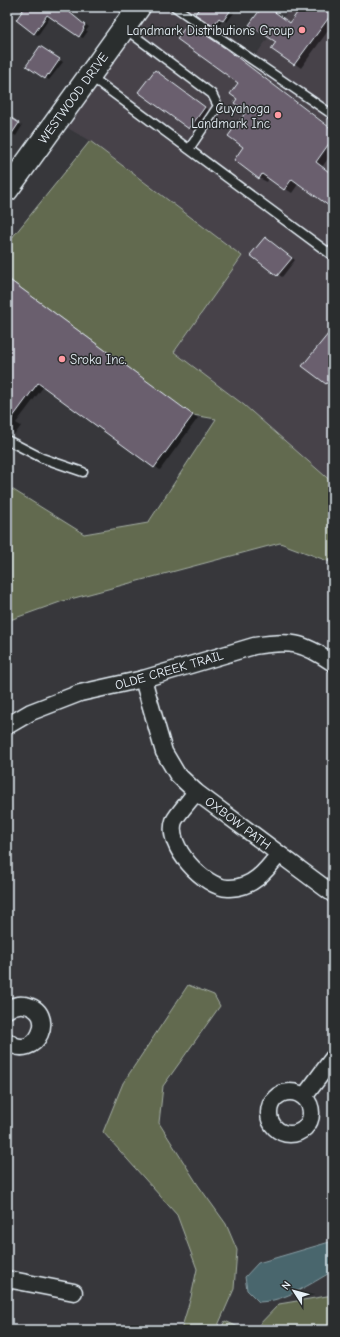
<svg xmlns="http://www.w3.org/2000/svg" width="340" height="1337" font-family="'Comic Neue',sans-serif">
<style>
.built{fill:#47434a}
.green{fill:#626a50;stroke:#a5aea4}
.water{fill:#49666d;stroke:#899ea5}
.shadow{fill:#0007}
.building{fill:#6b5f6e;stroke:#e8f1f8}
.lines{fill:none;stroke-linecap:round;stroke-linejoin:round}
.lane-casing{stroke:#e8f1f8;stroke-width:11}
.street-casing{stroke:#e8f1f8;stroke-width:19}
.secondary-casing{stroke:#e8f1f8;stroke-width:25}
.lane{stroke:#2a2d2e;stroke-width:8}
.street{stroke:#2a2d2e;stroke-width:16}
.secondary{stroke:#2a2d2e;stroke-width:22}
.poi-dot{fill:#ff9aa2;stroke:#2a2d2e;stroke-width:1.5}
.labels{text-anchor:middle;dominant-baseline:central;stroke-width:3;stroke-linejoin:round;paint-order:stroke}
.poi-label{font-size:13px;fill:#e8f1f8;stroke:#2a2d2e;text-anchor:end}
.street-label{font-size:13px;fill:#e8f1f8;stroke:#2a2d2e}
</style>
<rect width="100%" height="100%" fill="#37373b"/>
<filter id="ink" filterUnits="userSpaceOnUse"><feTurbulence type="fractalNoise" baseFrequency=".025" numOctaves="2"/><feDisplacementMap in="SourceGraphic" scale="8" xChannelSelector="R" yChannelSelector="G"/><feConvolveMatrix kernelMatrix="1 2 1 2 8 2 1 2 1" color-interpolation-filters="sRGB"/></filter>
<g filter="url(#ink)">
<polygon class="built" points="151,7 193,7 255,56 291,7 333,7 333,483 244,405 174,352 242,256 90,141 66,127"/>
<g class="green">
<polygon points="90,141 242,256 174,352 244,405 333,483 333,563 280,543 63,601 7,621 7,486 84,534 148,523 216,419 193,415 7,278 7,244"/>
<polygon points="188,985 214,995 220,1006 163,1086 159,1123 198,1185 226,1224 237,1250 234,1289 216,1330 181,1330 191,1297 197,1269 177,1215 103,1132 123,1083"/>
<polygon points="333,1295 333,1330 254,1330 279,1304"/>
<polygon points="225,1321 245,1330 220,1330"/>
</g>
<path class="water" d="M 333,1241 L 333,1271 C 310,1284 286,1301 259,1302 L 247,1290 L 245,1277 L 258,1263 Z"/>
<g class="shadow">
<polygon points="35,7 51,7 55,10 38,35 34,33"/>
<polygon points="204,7 231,7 230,9 234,13 227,22 223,20 217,28 198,15"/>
<polygon points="263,7 267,7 291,24 302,7 333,7 333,24 301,68 273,48 277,42"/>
<polygon points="69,13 89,27 86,31 88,31 83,38 79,36"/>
<polygon points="189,24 233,54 333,129 333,152 322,167 333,175 333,208 299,183 292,193 269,178 267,182 259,178 245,147 247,112 238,99 239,83"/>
<polygon points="44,49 63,62 49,80 27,66"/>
<polygon points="160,75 210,111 195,131 189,128"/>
<polygon points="7,116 22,126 16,136 7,130"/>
<polygon points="269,240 295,260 282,277 252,255"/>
<polygon points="7,279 198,418 160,470 44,386 16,423 21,426 15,434 7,428"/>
<polygon points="333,328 333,382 330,385 326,383"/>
</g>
<g class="building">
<polygon points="25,7 63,7 85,25 83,28 84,29 79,37 47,15 34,34 16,20"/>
<polygon points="200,7 233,7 223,21 219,18 213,26 195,14"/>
<polygon points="262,7 268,7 290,23 301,7 333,7 333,12 294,65 271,49 276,42 249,25"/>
<polygon points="188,23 225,48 333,130 333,138 316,162 333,175 333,209 292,179 284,190 262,174 259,179 234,160 243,147 228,136 246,112 234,103 237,99 230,94 238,83 177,39"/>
<polygon points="40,46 60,59 49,75 48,74 45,79 26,66"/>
<polygon points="155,70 205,107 189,129 138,92"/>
<polygon points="7,115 19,123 7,141"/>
<polygon points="265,237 292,258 277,276 250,255"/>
<polygon points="7,278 193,415 154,468 38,383 7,425"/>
<polygon points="333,328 333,375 326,384 302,366"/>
</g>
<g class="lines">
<defs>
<g id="lane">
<polyline points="175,7 333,115"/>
<polyline points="124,28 212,94 218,106 189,149"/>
<polyline points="90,76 333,256"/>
<polyline points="7,440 42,458 83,472"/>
</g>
<g id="street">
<polyline points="143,679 164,752 177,774 196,792 333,894"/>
<path d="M 7,726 L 31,712 L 80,693 L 143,679 L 254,646 C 290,640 303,642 333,663"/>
<path d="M 196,792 C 191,799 178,813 174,821 C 165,846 205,888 228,888 C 252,889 266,871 279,854"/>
<path d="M 7,1010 C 12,1006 18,1004 24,1005 C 60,1010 36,1065 7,1041"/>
<circle cx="290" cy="1113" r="21"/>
<polyline points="304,1097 333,1058"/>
<polyline points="7,1279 74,1292"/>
</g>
<polyline id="secondary" points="7,190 139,7"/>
</defs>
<use href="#lane" class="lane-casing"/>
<use href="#street" class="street-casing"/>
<use href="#secondary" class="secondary-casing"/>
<use href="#lane" class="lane"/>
<use href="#street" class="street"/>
<use href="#secondary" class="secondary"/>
</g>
</g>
<g class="poi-dot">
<circle cx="302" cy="30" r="4"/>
<circle cx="278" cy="115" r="4"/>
<circle cx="62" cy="359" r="4"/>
</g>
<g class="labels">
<g class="poi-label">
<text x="294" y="30">Landmark Distributions Group</text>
<text x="270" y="108">Cuyahoga<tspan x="270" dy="15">Landmark Inc</tspan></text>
<text x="70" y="359" text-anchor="start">Sroka Inc.</text>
</g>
<g class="street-label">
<text transform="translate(73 98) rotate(-54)">WESTWOOD DRIVE</text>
<text transform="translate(169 670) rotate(-16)">OLDE CREEK TRAIL</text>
<text transform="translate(238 823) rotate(37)">OXBOW PATH</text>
</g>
</g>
<rect width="340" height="1337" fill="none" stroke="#2a2d2e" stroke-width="24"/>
<rect x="12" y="12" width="316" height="1313" fill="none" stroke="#e8f1f8" stroke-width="1.5" filter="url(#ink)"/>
<g transform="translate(294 1291) rotate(306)" stroke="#2a2d2e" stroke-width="3" paint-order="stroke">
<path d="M0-3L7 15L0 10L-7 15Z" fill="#e8f1f8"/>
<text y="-6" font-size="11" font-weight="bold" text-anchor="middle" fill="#e8f1f8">N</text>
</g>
</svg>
